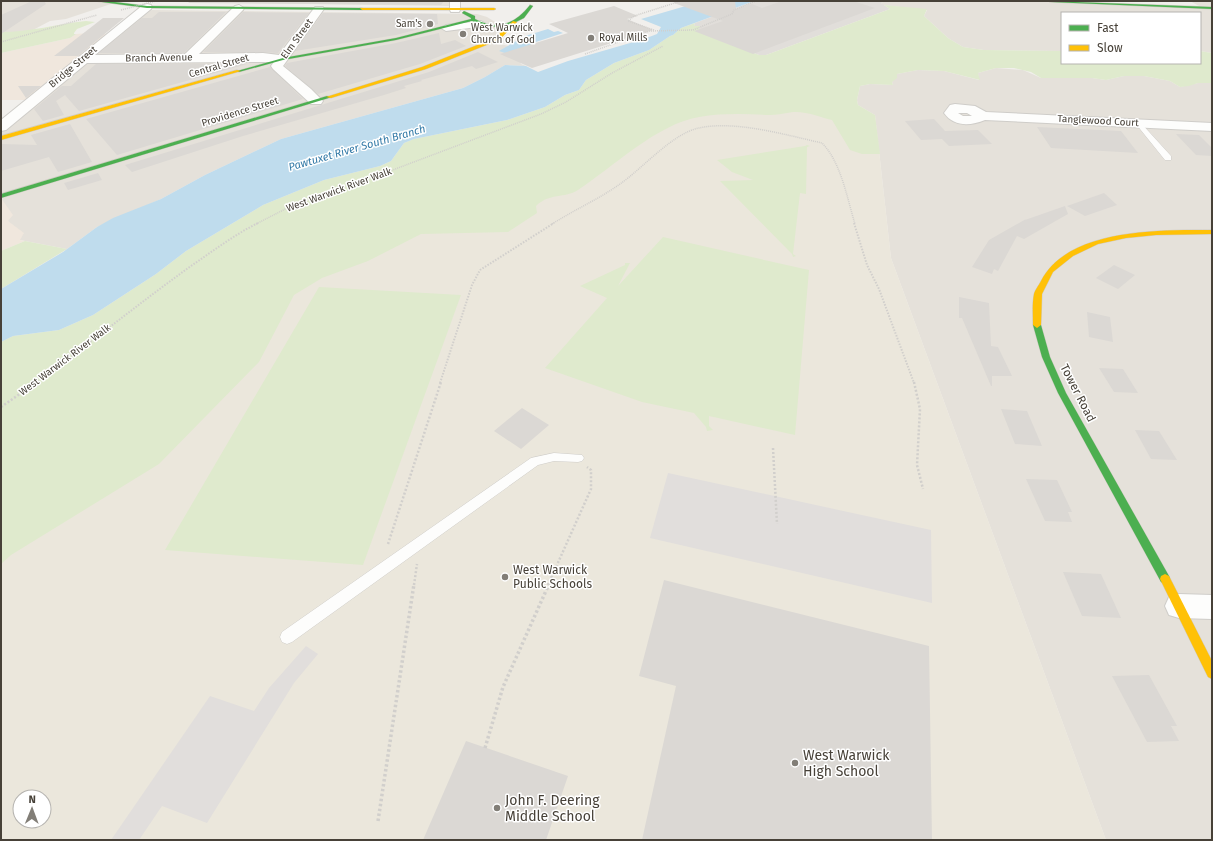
<svg xmlns="http://www.w3.org/2000/svg" width="1213" height="841" font-family="'Fira Sans',sans-serif">
<style>
.residential{fill:#e5e1da}
.commercial{fill:#f0e7dd}
.industrial{fill:#e1deda}
.education{fill:#ebe7dc;fill-rule:evenodd}
.green{fill:#dfeacd}
.parking{fill:#e1dedc}
.water{fill:#bfdced}
.building{fill:#dbd8d4}
.lines{fill:none;stroke-linecap:round;stroke-linejoin:round}
.lane-casing{stroke:#cfcdc9;stroke-width:1}
.street-casing{stroke:#cfcdc9;stroke-width:2}
.fast-casing{stroke:#d0ccc3;stroke-width:1}
.slow-casing{stroke:#d0ccc3;stroke-width:1}
.path-far3{stroke:#d1cfcc;stroke-width:1.5;stroke-dasharray:1 1;stroke-linecap:butt}
.path-far2{stroke:#d1cfcc;stroke-width:2;stroke-dasharray:1.5 1.5;stroke-linecap:butt}
.path-far1{stroke:#d1cfcc;stroke-width:2.5;stroke-dasharray:2 2;stroke-linecap:butt}
.path{stroke:#d1cfcc;stroke-width:3.5;stroke-dasharray:2.5 2.5;stroke-linecap:butt}
.lane{fill:#fdfdfc;fill-rule:evenodd}
.street{fill:#fdfdfc;fill-rule:evenodd}
.fast{fill:#4caf50;fill-rule:evenodd}
.slow{fill:#ffc107;fill-rule:evenodd}
.path-bridge{stroke:#d1cfcc;stroke-width:1.5;stroke-dasharray:1 1;stroke-linecap:butt}
.poi-dot{fill:#827e77;stroke:#fff;stroke-width:1.5}
.labels{text-anchor:middle;dominant-baseline:central;stroke-width:3;stroke-linejoin:round;paint-order:stroke}
.far-poi-label{font-size:10px;fill:#474138;stroke:#fff;text-anchor:start}
.far-street-label{font-size:10px;fill:#474138;stroke:#fff}
.far-water-label{font-size:11px;font-style:italic;fill:#337aa7;stroke:#fff}
.street-label{font-size:12px;fill:#474138;stroke:#fff}
.poi-label{font-size:12px;fill:#474138;stroke:#fff;text-anchor:start}
.near-poi-label{font-size:14px;fill:#474138;stroke:#fff;text-anchor:start}
</style>
<rect width="100%" height="100%" fill="#f1efec"/>
<g class="residential">
<polygon points="1,1 102,1 114,3 66,19 50,21 31,31 1,33"/>
<polygon points="176,1 450,1 450,6 171,2"/>
<polygon points="885,1 1055,1 1199,6 1190,1 1212,1 1212,53 1200,51 1200,13 1062,13 1062,51 984,50 963,47 948,38 924,16 927,10 883,5 881,3"/>
<polygon points="152,10 477,14 487,17 500,25 501,27 500,35 495,43 522,49 518,57 521,64 526,66 505,65 485,77 463,88 281,139 205,175 161,199 97,227 67,249 20,240 8,221 1,198 1,127 145,12"/>
<polygon points="996,68 1023,70 1041,78 1092,78 1106,80 1124,76 1144,76 1170,81 1180,87 1198,83 1212,83 1212,840 1106,840 891,258 875,115 858,105 857,100 860,86 870,84 893,85 892,82 897,74 918,70 944,71 979,80 978,73"/>
</g>
<g class="commercial">
<polygon points="89,33 113,34 33,100 1,100 1,53 70,38 76,34"/>
<polygon points="1,198 13,215 8,221 24,233 20,240 25,241 1,251"/>
</g>
<polygon class="industrial" points="754,1 885,1 881,3 890,9 766,55 759,55 707,35 699,29 700,27 694,26 695,23"/>
<path class="education" d="M 677,67 L 875,115 L 891,258 L 1106,840 L 1,840 L 1,357 ZM 20,797 L 44,797 L 44,821 L 20,821 Z"/>
<g class="green">
<path d="M 884,5 L 927,9 L 924,16 L 948,38 L 963,47 L 984,50 L 1062,51 L 1062,63 L 1200,63 L 1200,51 L 1212,53 L 1212,83 L 1198,83 L 1189,86 L 1180,87 L 1170,81 L 1144,76 L 1124,76 L 1106,80 L 1092,78 L 1041,78 L 1031,72 L 1014,68 L 996,68 L 978,73 L 980,80 L 944,71 L 918,70 L 897,74 L 897,78 L 892,82 L 893,85 L 870,84 L 860,86 L 857,100 L 858,105 L 875,115 L 880,154 L 862,154 L 850,150 L 832,120 C 820,117 806,111 793,112 C 785,113 777,115 769,115 C 746,114 722,113 699,117 C 657,124 613,167 578,190 C 564,199 551,192 536,206 L 537,213 L 508,232 L 421,234 L 368,261 L 322,278 L 294,295 L 259,362 L 159,464 L 11,555 L 1,564 L 1,342 L 13,336 L 59,330 L 93,315 L 156,274 L 186,251 L 263,205 L 324,180 L 380,166 L 391,161 L 404,143 L 414,139 L 507,120 L 545,107 L 565,95 L 579,90 L 586,80 L 614,63 L 649,50 L 670,36 L 673,35 L 681,28 L 695,23 L 694,26 L 700,26 L 699,29 L 705,31 L 707,35 L 759,55 L 766,55 L 890,9 Z"/>
<path d="M 86,21 L 95,22 L 77,29 L 74,33 L 74,34 L 76,34 L 70,38 L 1,53 L 1,32 C 30,32 57,24 86,21 Z"/>
<polygon points="807,145 810,146 807,147 806,194 800,193 793,254 796,256 793,257 792,254 720,181 753,180 732,172 717,160 805,146"/>
<polygon points="663,237 809,270 795,435 709,416 709,426 713,430 707,431 706,427 694,413 642,402 545,368 607,298 580,286 625,265 625,263 630,263 618,286"/>
<polygon points="25,241 67,249 1,289 1,251"/>
<polygon points="319,287 461,295 363,565 165,550"/>
</g>
<g class="parking">
<polygon points="668,473 931,530 932,603 650,538"/>
<polygon points="306,646 318,654 294,683 207,823 162,806 139,840 111,840 210,696 254,711 269,688"/>
</g>
<g class="water">
<polygon points="703,1 754,1 681,28 673,35 670,36 649,50 614,63 586,80 579,90 565,95 545,107 507,120 414,139 404,143 391,161 380,166 324,180 263,205 186,251 156,274 93,315 59,330 13,336 1,342 1,289 63,252 97,227 113,218 161,199 205,175 281,139 463,88 485,77 505,65 526,66 538,72 568,61 644,39 657,34 661,27 641,19"/>
<polygon points="548,29 554,32 558,31 563,33 536,42 514,56 499,51 525,36"/>
</g>
<g class="building">
<polygon points="32,1 44,1 46,4 1,34 1,15"/>
<polygon points="191,1 444,1 441,5 188,3"/>
<polygon points="675,1 735,1 736,9 752,4 762,8 782,1 853,1 875,8 753,54 694,31 723,21 674,3"/>
<polygon points="614,6 638,16 627,19 653,30 532,68 500,54 568,33 549,24"/>
<polygon points="159,12 226,12 184,53 99,53 142,18 152,18"/>
<polygon points="243,12 309,13 278,53 263,52 203,52"/>
<polygon points="323,13 437,14 438,24 396,35 295,51"/>
<polygon points="103,18 124,18 78,56 54,56"/>
<polygon points="439,33 441,44 455,40 466,46 420,64 318,94 285,66 287,63 396,43"/>
<polygon points="478,52 498,62 476,69 472,66 421,80 422,81 404,86 406,88 384,95 243,136 132,172 125,165 429,72"/>
<polygon points="96,64 247,64 79,111 65,95 56,101 64,115 43,121 34,109 62,86 71,86"/>
<polygon points="270,67 303,99 117,155 86,119"/>
<polygon points="18,86 41,86 26,98"/>
<polygon points="934,119 945,131 978,130 992,144 949,146 942,139 921,140 905,121"/>
<polygon points="70,124 92,162 58,172 49,157 1,171 1,144 37,145 31,135"/>
<polygon points="1037,127 1121,131 1138,153 1051,148"/>
<polygon points="1176,134 1199,135 1212,148 1212,156 1196,155"/>
<polygon points="98,173 102,180 68,190 64,183"/>
<polygon points="1104,193 1117,205 1085,216 1067,206"/>
<polygon points="1065,206 1068,214 1024,239 1017,236 998,271 994,269 992,274 972,267 989,240 1026,219 1025,220"/>
<polygon points="1114,265 1135,275 1118,289 1096,278"/>
<polygon points="959,297 989,303 991,346 998,347 1012,376 992,376 992,386 991,386 962,318 959,318"/>
<polygon points="1087,312 1110,317 1113,342 1089,337"/>
<polygon points="1099,368 1123,369 1138,393 1114,392"/>
<polygon points="522,408 549,425 521,449 494,431"/>
<polygon points="1001,409 1027,411 1042,446 1015,444"/>
<polygon points="1135,430 1159,431 1177,460 1151,459"/>
<polygon points="1026,479 1057,480 1072,512 1068,512 1072,522 1045,521"/>
<polygon points="1063,572 1101,574 1121,618 1082,616"/>
<polygon points="664,580 929,646 932,840 642,840 676,686 639,676"/>
<polygon points="1149,675 1177,726 1171,726 1179,741 1147,742 1112,676"/>
<polygon points="466,741 568,776 546,840 423,840"/>
</g>
<g class="lines">
<defs>
<g id="lane">
<polygon points="1138,121 1140,122 1171,156 1171,160 1165,160 1136,124 1135,123"/>
<polygon points="554,453 582,455 584,458 582,461 578,462 554,461 538,465 292,642 287,644 282,642 280,637 282,632 531,458"/>
</g>
<g id="street">
<polygon points="450,1 460,1 460,10 459,12 451,12 450,10"/>
<polygon points="147,4 151,5 152,7 151,9 95,55 185,54 235,6 239,5 244,8 243,10 199,54 263,53 279,55 315,7 323,7 324,9 283,66 311,89 323,101 321,104 311,104 273,69 271,66 274,62 87,63 6,130 1,131 1,120 143,5"/>
<polygon points="481,21 486,24 485,26 446,31 441,28 446,25"/>
<path d="M 955,104 L 975,106 L 986,112 L 1212,123 L 1212,131 L 985,120 C 970,126 954,127 944,113 L 950,105 ZM 958,113 L 967,113 L 972,116 L 963,116 Z"/>
<polygon points="1179,594 1212,595 1212,619 1179,618 1169,615 1165,606 1169,597"/>
</g>
<g id="fast">
<polygon points="94,1 107,1 147,6 362,8 364,9 362,10 147,8"/>
<polygon points="1048,1 1212,7 1212,9 1050,2"/>
<path d="M 530,5 L 533,6 L 524,18 L 508,26 L 490,27 L 472,21 L 396,40 L 283,60 L 239,72 L 237,71 L 283,58 L 396,38 L 471,19 L 471,18 L 462,13 L 464,11 L 475,16 L 475,19 C 498,31 515,24 530,5 Z"/>
<polygon points="327,96 332,97 1,198 1,194"/>
<polygon points="1037,322 1041,325 1050,357 1066,393 1169,576 1170,579 1169,582 1165,584 1161,582 1058,393 1042,357 1033,325"/>
</g>
<g id="slow">
<polygon points="360,8 494,8 496,9 494,10 362,10"/>
<polygon points="513,21 517,22 499,40 426,69 331,98 326,97 422,67 495,38"/>
<polygon points="237,70 241,71 1,140 1,136"/>
<path d="M 1212,230 L 1212,234 L 1156,235 L 1126,238 L 1098,244 L 1073,256 L 1053,272 L 1042,294 L 1041,325 L 1037,328 L 1033,325 C 1033,315 1032,304 1034,294 C 1035,290 1039,285 1041,281 C 1068,228 1161,230 1212,230 Z"/>
<polygon points="1165,574 1169,576 1212,661 1212,679 1208,677 1160,579 1161,576"/>
</g>
</defs>
<use href="#lane" class="lane-casing"/>
<use href="#street" class="street-casing"/>
<use href="#fast" class="fast-casing"/>
<use href="#slow" class="slow-casing"/>
<g class="path-far3">
<polyline points="654,30 628,21 634,16 681,1"/>
<polyline points="1,42 97,15"/>
<polyline points="585,54 650,31 693,30 732,14 734,10 756,1"/>
<polyline points="256,224 297,203 390,171 541,114 566,102 612,73 663,46"/>
<path d="M 552,224 C 574,210 599,199 620,184 C 643,168 673,133 699,128 C 735,120 786,135 822,143 C 841,162 847,198 855,224"/>
</g>
<g class="path-far2">
<polyline points="854,223 867,265 879,289 914,383"/>
<path d="M 35,383 C 88,345 138,304 191,266 C 213,251 234,235 258,223"/>
<polyline points="440,383 472,285 480,270 554,223"/>
</g>
<g class="path-far1">
<polyline points="914,382 920,409 917,465 923,489"/>
<polyline points="1,407 37,382"/>
<polyline points="773,448 777,524"/>
<polyline points="388,544 441,382"/>
<polyline points="414,585 417,564"/>
<polyline points="548,585 591,489 591,470 587,467"/>
</g>
<g class="path">
<polyline points="485,748 503,687 549,584"/>
<polyline points="378,821 414,584"/>
</g>
<use href="#lane" class="lane"/>
<use href="#street" class="street"/>
<use href="#fast" class="fast"/>
<use href="#slow" class="slow"/>
<polyline class="path-bridge" points="121,10 156,1"/>
</g>
<g class="poi-dot">
<circle cx="430" cy="24" r="4"/>
<circle cx="463" cy="34" r="4"/>
<circle cx="591" cy="38" r="4"/>
<circle cx="505" cy="577" r="4"/>
<circle cx="795" cy="763" r="4"/>
<circle cx="497" cy="808" r="4"/>
</g>
<g class="labels">
<g class="far-poi-label">
<text x="422" y="24" text-anchor="end">Sam's</text>
<text x="471" y="28">West Warwick<tspan x="471" dy="12">Church of God</tspan></text>
<text x="599" y="38">Royal Mills</text>
</g>
<g class="far-street-label">
<text transform="translate(297 39) rotate(-54)">Elm Street</text>
<text transform="translate(159 58) rotate(-1)">Branch Avenue</text>
<text transform="translate(219 66) rotate(-16)">Central Street</text>
<text transform="translate(73 67) rotate(-40)">Bridge Street</text>
<text transform="translate(240 112) rotate(-17)">Providence Street</text>
<text transform="translate(1098 121) rotate(3)">Tanglewood Court</text>
<text transform="translate(339 190) rotate(-20)">West Warwick River Walk</text>
<text transform="translate(65 360) rotate(-37)">West Warwick River Walk</text>
</g>
<g class="far-water-label">
<text transform="translate(357 148) rotate(-16)">Pawtuxet River South Branch</text>
</g>
<g class="street-label">
<text transform="translate(1078 393) rotate(63)">Tower Road</text>
</g>
<g class="poi-label">
<text x="513" y="570">West Warwick<tspan x="513" dy="14">Public Schools</tspan></text>
</g>
<g class="near-poi-label">
<text x="803" y="755">West Warwick<tspan x="803" dy="16">High School</tspan></text>
<text x="505" y="800">John F. Deering<tspan x="505" dy="16">Middle School</tspan></text>
</g>
</g>
<rect width="1213" height="841" fill="none" stroke="#474138" stroke-width="4"/>
<rect x="1061" y="12" width="140" height="52" fill="#ffffff" stroke="#b5b3af"/>
<rect x="1069" y="25" width="20" height="6" fill="#4caf50" stroke="#b5b3af"/>
<text x="1097" y="32" font-size="12" fill="#474138">Fast</text>
<rect x="1069" y="45" width="20" height="6" fill="#ffc107" stroke="#b5b3af"/>
<text x="1097" y="52" font-size="12" fill="#474138">Slow</text>
<g transform="translate(32 809) rotate(1)"><circle r="19" fill="#ffffff" stroke="#b5b3af"/>
<path d="M0-3L7 15L0 10L-7 15Z" fill="#827e77"/>
<text y="-6" font-size="11" font-weight="bold" text-anchor="middle" fill="#474138">N</text>
</g>
</svg>
